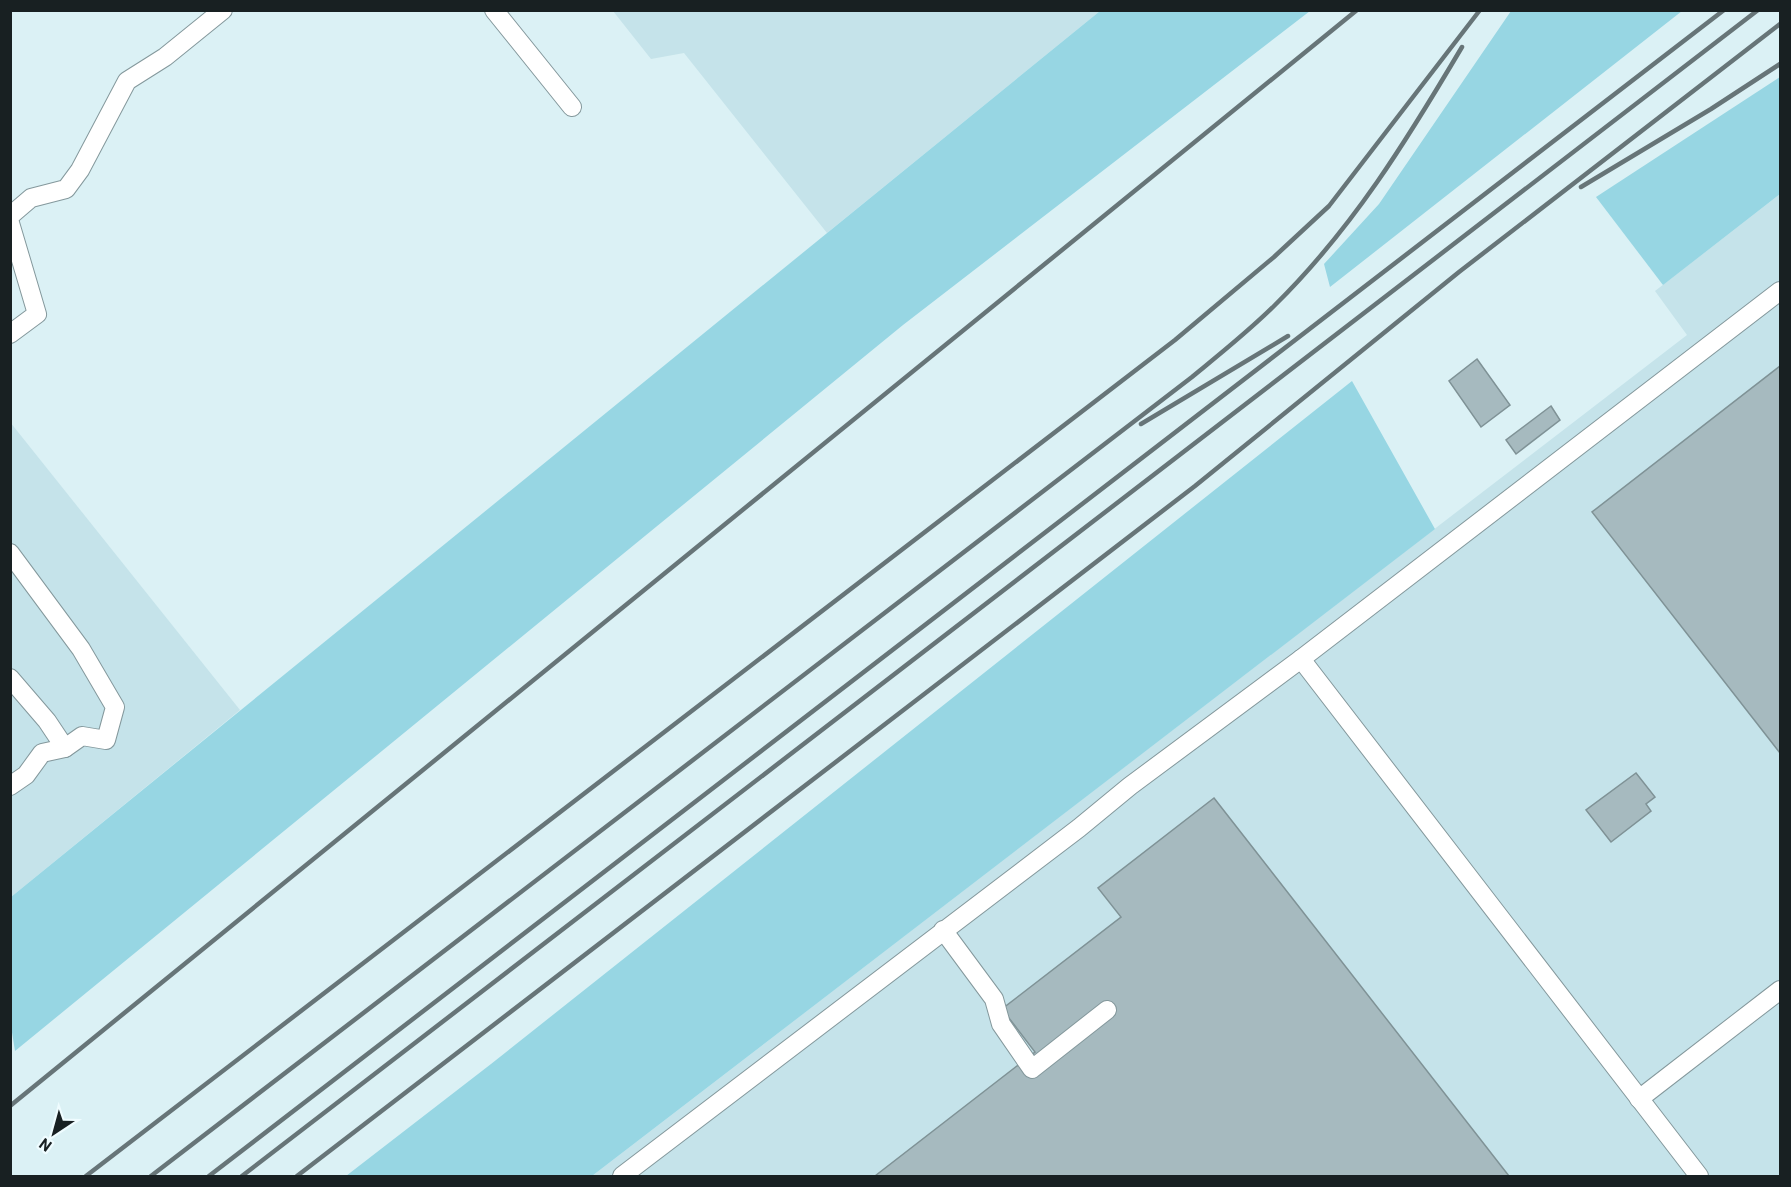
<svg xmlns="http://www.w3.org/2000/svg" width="1791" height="1187" font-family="Barlow,sans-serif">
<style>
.built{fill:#c5e3ea}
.green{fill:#97d6e3}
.building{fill:#a6babf;stroke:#7f9296;stroke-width:1.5}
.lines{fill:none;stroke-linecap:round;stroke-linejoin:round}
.service-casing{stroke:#84989c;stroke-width:20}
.service{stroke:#fff;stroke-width:18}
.rail{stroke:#677578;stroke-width:4.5}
</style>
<rect width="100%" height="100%" fill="#dbf1f5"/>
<g class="built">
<polygon points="613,11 1100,11 827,233 684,53 651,59"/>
<polygon points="1780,194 1780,1176 592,1176 1687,335 1655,291"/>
<polygon points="10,422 240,710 11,897 10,897"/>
</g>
<g class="green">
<polygon points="1100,11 1310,11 903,325 15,1051 10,1020 11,897"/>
<polygon points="1511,11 1682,11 1330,287 1324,264 1379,204"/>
<polygon points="1780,77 1780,194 1663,285 1596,197"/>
<polygon points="1352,381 1435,529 592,1176 346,1176 491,1064"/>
</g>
<g class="building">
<polygon points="1477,359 1510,405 1481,427 1449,381"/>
<polygon points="1780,366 1780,753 1592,512"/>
<polygon points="1551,406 1560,420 1516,454 1506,440"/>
<polygon points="1636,773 1655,797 1646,804 1651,811 1611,842 1586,810"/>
<polygon points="1214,798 1509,1176 875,1176 1035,1052 1002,1009 1121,917 1098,888"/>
</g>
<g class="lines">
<defs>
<g id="service">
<polyline points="494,10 572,107"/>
<polyline points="10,216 31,198 66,189 80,170 127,81 165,57 223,10"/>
<polyline points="10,223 37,314 10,334"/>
<polyline points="10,553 81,649 115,707 106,740 82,736 65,748 47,721 10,678"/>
<polyline points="1301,659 1699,1176"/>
<polyline points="10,786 26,775 42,753 65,748"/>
<polyline points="943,930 994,999 1001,1024 1032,1069 1107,1010"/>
<polyline points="1639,1099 1780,990"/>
<polyline points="622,1176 1079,828 1130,786 1301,659 1780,291"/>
</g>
</defs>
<use href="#service" class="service-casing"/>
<use href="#service" class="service"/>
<g class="rail">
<polyline points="1581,187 1711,109 1780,64"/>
<polyline points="1141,424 1288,336"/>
<polyline points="10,1106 1357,10"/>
<polyline points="86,1176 1175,340 1274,257 1329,206 1480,10"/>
<path d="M 151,1176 L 1192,377 C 1220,354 1249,331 1275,305 C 1353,228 1407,140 1462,47"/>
<polyline points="209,1176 1724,10"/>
<polyline points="242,1176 1758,10"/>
<polyline points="297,1176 1195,486 1459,272 1780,24"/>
</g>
</g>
<rect width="1791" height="1187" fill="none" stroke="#182022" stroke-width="24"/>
<g transform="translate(54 1133) rotate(216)" stroke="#effcff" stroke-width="4.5" paint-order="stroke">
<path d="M0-4.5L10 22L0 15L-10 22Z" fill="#182022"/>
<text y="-9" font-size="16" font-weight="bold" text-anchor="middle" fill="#182022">N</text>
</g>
</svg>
